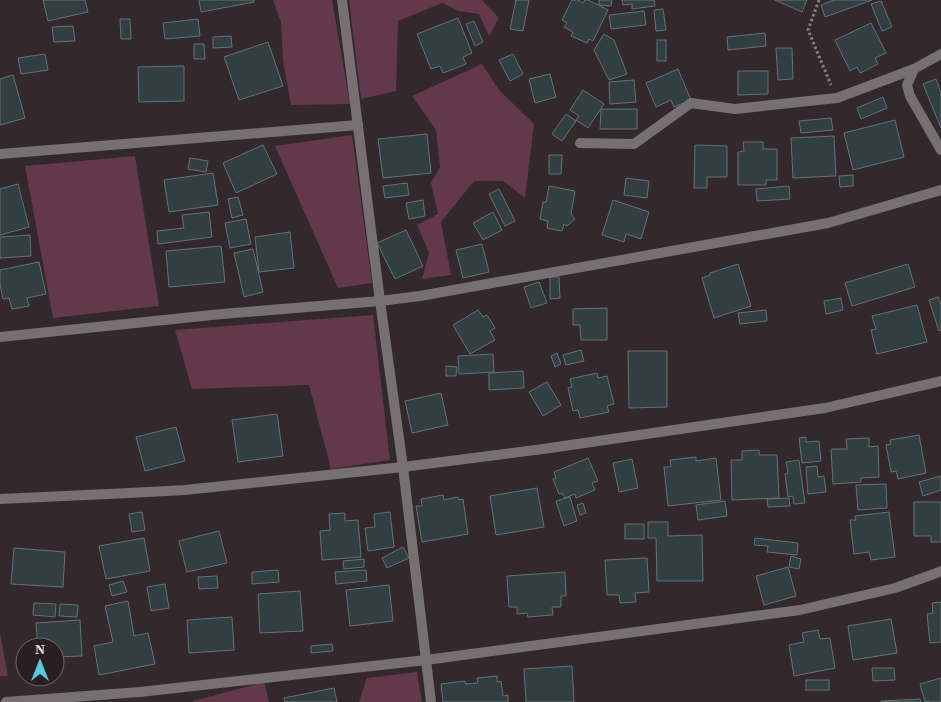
<svg xmlns="http://www.w3.org/2000/svg" width="941" height="702" font-family="'Source Serif 4',serif">
<style>
.green{fill:#62384a}
.building{fill:#323f42;stroke:#647275}
.lines{fill:none;stroke-linecap:round;stroke-linejoin:round}
.path{stroke:#887f82;stroke-width:3;stroke-dasharray:2.5 2.5;stroke-linecap:butt}
.street{stroke:#767072;stroke-width:10}
</style>
<rect width="100%" height="100%" fill="#33282c"/>
<g class="green">
<polygon points="273,0 332,0 350,104 291,105 283,61 281,22"/>
<polygon points="349,0 482,0 499,18 489,36 479,14 459,11 442,3 398,21 396,91 361,99"/>
<polygon points="482,64 499,90 534,124 525,198 503,181 474,181 441,222 451,275 422,279 429,253 417,225 438,214 431,183 440,167 436,130 412,96"/>
<polygon points="352,135 372,283 338,288 275,146"/>
<polygon points="135,156 159,306 53,318 25,166"/>
<polygon points="373,315 390,460 331,469 309,385 192,389 175,330"/>
<polygon points="0,633 8,676 0,676"/>
<polygon points="417,672 422,702 359,702 367,678"/>
<polygon points="264,682 269,702 193,702 193,701"/>
</g>
<g class="building">
<polygon points="43,0 85,0 88,12 48,21"/>
<polygon points="199,0 254,0 254,2 201,12"/>
<polygon points="516,0 529,0 523,31 510,29"/>
<polygon points="572,0 578,0 583,3 585,0 588,0 608,10 593,41 589,39 587,43 571,36 573,32 564,27 567,23 562,20"/>
<polygon points="599,0 612,0 611,6 599,5"/>
<polygon points="622,0 654,0 655,6 632,9 632,4 623,5"/>
<polygon points="775,0 807,0 802,12"/>
<polygon points="834,0 872,0 825,17 821,5"/>
<polygon points="881,1 892,27 882,31 871,4"/>
<polygon points="663,9 666,30 656,31 654,10"/>
<polygon points="644,11 646,25 611,29 609,15"/>
<polygon points="458,18 472,53 463,57 466,64 443,73 440,66 431,69 417,34"/>
<polygon points="120,19 130,19 131,39 121,39"/>
<polygon points="198,19 200,36 165,39 163,23"/>
<polygon points="474,21 483,42 475,46 466,24"/>
<polygon points="871,23 886,53 875,58 878,64 860,73 857,67 850,71 835,40"/>
<polygon points="73,26 75,41 54,42 52,27"/>
<polygon points="765,33 766,46 728,50 727,37"/>
<polygon points="604,34 614,40 627,74 609,80 594,50"/>
<polygon points="231,36 232,47 213,48 213,37"/>
<rect x="657" y="40" width="9" height="21"/>
<polygon points="268,42 283,86 239,100 224,57"/>
<polygon points="194,44 204,44 205,59 194,59"/>
<polygon points="776,48 792,48 793,79 778,80"/>
<polygon points="45,54 48,70 21,74 18,58"/>
<polygon points="513,54 523,74 510,81 499,60"/>
<polygon points="184,66 184,101 139,102 138,67"/>
<polygon points="678,69 691,100 674,107 671,100 656,107 646,83"/>
<polygon points="738,71 768,71 768,94 738,95"/>
<polygon points="550,74 556,97 535,103 529,79"/>
<polygon points="13,75 25,118 0,125 0,79"/>
<polygon points="936,79 941,93 941,128 923,84"/>
<polygon points="634,80 636,102 610,104 609,82"/>
<polygon points="583,90 604,104 588,128 576,120 579,116 570,110"/>
<polygon points="883,97 887,108 861,119 857,108"/>
<polygon points="601,109 637,109 637,129 600,129"/>
<polygon points="566,114 576,121 562,141 552,134"/>
<polygon points="831,118 833,130 801,133 799,121"/>
<polygon points="895,120 904,157 853,170 844,133"/>
<polygon points="427,134 431,173 383,178 378,139"/>
<polygon points="834,136 836,176 793,178 791,138"/>
<polygon points="743,142 763,142 763,149 777,149 777,180 766,180 766,185 738,185 738,152 744,151"/>
<polygon points="263,145 277,174 236,193 223,163"/>
<polygon points="695,145 727,146 727,177 707,177 707,188 694,188"/>
<polygon points="549,155 562,155 561,174 549,174"/>
<polygon points="190,158 208,161 206,172 188,169"/>
<polygon points="213,173 218,205 169,212 164,180"/>
<polygon points="853,175 853,186 840,187 839,176"/>
<polygon points="626,178 649,181 647,198 624,195"/>
<polygon points="407,183 409,195 385,198 383,186"/>
<polygon points="18,184 29,227 0,235 0,189"/>
<polygon points="549,186 575,191 571,214 575,219 567,226 564,224 562,231 547,228 548,221 540,219 543,202 546,202"/>
<polygon points="789,186 790,199 757,201 756,189"/>
<polygon points="499,189 515,221 505,226 489,194"/>
<polygon points="238,197 243,215 232,218 228,199"/>
<polygon points="423,200 425,216 409,219 406,203"/>
<polygon points="613,200 649,212 641,239 626,234 624,242 602,235"/>
<polygon points="209,212 212,237 158,244 157,231 184,228 182,215"/>
<polygon points="493,212 502,230 483,240 473,223"/>
<polygon points="246,219 251,244 230,248 225,223"/>
<polygon points="406,230 423,266 395,279 377,243"/>
<polygon points="290,232 294,268 259,272 255,237"/>
<polygon points="30,235 31,256 0,258 0,237"/>
<polygon points="482,244 489,272 463,278 456,250"/>
<polygon points="221,246 225,282 169,287 166,251"/>
<polygon points="253,249 263,292 244,297 234,253"/>
<polygon points="39,262 46,294 27,298 29,306 12,309 9,298 3,299 0,284 0,270"/>
<polygon points="738,264 751,306 714,318 702,278 710,275 710,273"/>
<polygon points="908,264 915,287 852,306 845,283"/>
<polygon points="550,277 559,277 560,298 550,299"/>
<polygon points="539,282 547,303 531,308 524,287"/>
<polygon points="938,297 941,305 941,330 939,331 929,300"/>
<polygon points="841,298 843,310 826,314 824,301"/>
<polygon points="917,305 927,342 877,354 871,330 876,329 872,316"/>
<polygon points="607,308 607,340 581,340 580,325 573,325 573,309"/>
<polygon points="478,310 483,317 487,315 495,328 490,331 495,340 470,354 453,325"/>
<polygon points="766,310 767,321 740,324 738,313"/>
<polygon points="581,350 584,361 566,365 563,355"/>
<polygon points="628,351 667,351 667,407 629,408"/>
<polygon points="557,353 561,364 555,367 551,356"/>
<polygon points="493,354 494,372 459,374 458,356"/>
<polygon points="446,366 457,367 456,376 446,376"/>
<polygon points="523,371 524,388 489,390 489,373"/>
<polygon points="597,373 598,378 607,376 614,404 607,406 609,412 580,418 578,410 573,411 568,388 572,387 570,379"/>
<polygon points="547,382 561,405 543,416 529,392"/>
<polygon points="441,393 448,425 412,433 405,401"/>
<polygon points="277,414 283,456 238,462 232,420"/>
<polygon points="176,427 185,461 145,471 136,437"/>
<polygon points="919,435 926,473 898,479 896,471 891,472 886,445 891,444 890,440"/>
<polygon points="806,437 806,442 819,441 821,461 802,463 799,438"/>
<polygon points="869,438 869,447 878,446 879,477 861,478 861,482 833,484 831,449 847,449 846,439"/>
<polygon points="759,450 759,455 777,455 779,498 732,500 731,460 742,460 742,451"/>
<polygon points="696,457 696,461 716,458 721,500 668,506 664,467 671,467 670,460"/>
<polygon points="588,458 598,481 592,483 595,490 576,498 575,494 565,498 562,493 559,494 553,479 556,478 554,472"/>
<polygon points="632,459 638,488 619,492 613,463"/>
<polygon points="799,460 805,503 794,504 793,496 788,497 785,474 788,473 786,462"/>
<polygon points="817,466 818,477 824,476 826,492 808,494 806,467"/>
<polygon points="941,476 941,490 923,496 919,482"/>
<polygon points="886,484 887,508 858,510 856,485"/>
<polygon points="537,488 544,527 496,535 490,496"/>
<polygon points="443,495 444,500 458,497 459,500 463,499 468,534 422,542 416,506 422,506 421,499"/>
<polygon points="570,497 577,521 564,526 556,501"/>
<polygon points="789,498 790,506 768,507 767,499"/>
<polygon points="725,501 727,516 698,520 696,505"/>
<polygon points="914,502 941,502 941,542 931,542 931,536 914,536"/>
<polygon points="583,503 586,513 580,515 577,505"/>
<polygon points="142,512 145,530 132,532 129,514"/>
<polygon points="390,512 394,547 368,551 365,528 375,527 374,514"/>
<polygon points="889,512 895,557 871,560 869,552 854,554 850,520 856,520 855,516"/>
<polygon points="345,513 345,521 358,520 361,557 322,560 320,531 330,530 329,514"/>
<polygon points="648,522 668,522 668,536 702,535 703,581 657,581 656,538 648,538"/>
<rect x="625" y="524" width="19" height="15"/>
<polygon points="219,531 227,563 187,572 179,541"/>
<polygon points="144,538 150,571 106,579 99,546"/>
<polygon points="755,538 798,543 797,555 767,552 768,546 754,545"/>
<polygon points="403,547 409,558 387,568 382,558"/>
<polygon points="14,548 65,552 63,587 11,584"/>
<polygon points="791,556 801,559 799,569 789,567"/>
<polygon points="647,558 649,592 635,593 636,602 620,603 619,595 607,595 605,560"/>
<polygon points="364,559 364,567 344,569 343,561"/>
<polygon points="788,567 796,596 764,605 756,576"/>
<polygon points="278,570 279,582 252,584 252,572"/>
<polygon points="366,570 367,581 336,584 335,572"/>
<polygon points="565,572 566,596 561,596 561,607 552,607 553,615 528,617 527,613 517,614 517,607 509,607 507,576"/>
<polygon points="217,576 218,588 199,589 198,577"/>
<polygon points="123,581 127,592 112,596 109,585"/>
<polygon points="165,584 169,608 151,611 147,587"/>
<polygon points="389,585 393,621 350,626 346,590"/>
<polygon points="300,591 303,631 260,633 258,594"/>
<polygon points="128,601 134,636 148,633 155,664 99,675 94,646 113,642 105,606"/>
<polygon points="941,602 941,642 930,643 927,614 933,613 932,603"/>
<polygon points="34,603 56,604 55,617 33,615"/>
<polygon points="60,604 78,605 77,617 59,616"/>
<polygon points="232,617 234,650 189,653 187,620"/>
<polygon points="891,619 897,653 853,660 848,626"/>
<polygon points="80,620 82,656 55,657 55,647 38,647 36,623"/>
<polygon points="818,630 820,639 830,638 835,668 794,676 789,645 804,642 802,633"/>
<polygon points="332,644 333,651 311,653 311,646"/>
<polygon points="572,666 574,702 526,702 524,669"/>
<polygon points="872,668 894,668 895,680 873,681"/>
<polygon points="497,676 497,682 501,681 503,696 508,695 508,702 443,702 441,684 465,681 466,684 478,683 477,678"/>
<polygon points="941,678 941,702 929,702 929,701 925,702 920,684"/>
<rect x="806" y="680" width="23" height="10"/>
<polygon points="334,688 337,702 285,702 284,698"/>
<polygon points="920,699 921,702 881,702 881,701"/>
</g>
<g class="lines">
<polyline class="path" points="819,0 808,30 831,85"/>
<g class="street">
<polyline points="342,0 380,301 403,467 431,702"/>
<polyline points="941,54 914,69 907,85 910,96 941,150"/>
<polyline points="580,143 634,144 691,103 735,109 837,98 914,69"/>
<polyline points="0,154 358,125"/>
<polyline points="0,337 222,314 380,301 420,296 828,223 941,190"/>
<polyline points="0,499 129,493 185,490 403,467 543,449 825,408 941,381"/>
<polyline points="6,702 140,692 426,660 800,610 895,588 934,574 941,571"/>
</g>
</g>
<g transform="translate(40 662)"><circle r="24" fill="#291e22" stroke="#71686b"/>
<path d="M0-4L9 19L0 12L-9 19Z" fill="#56c9e1"/>
<text y="-8" font-size="14" font-weight="bold" text-anchor="middle" fill="#ded7d9">N</text>
</g>
</svg>
